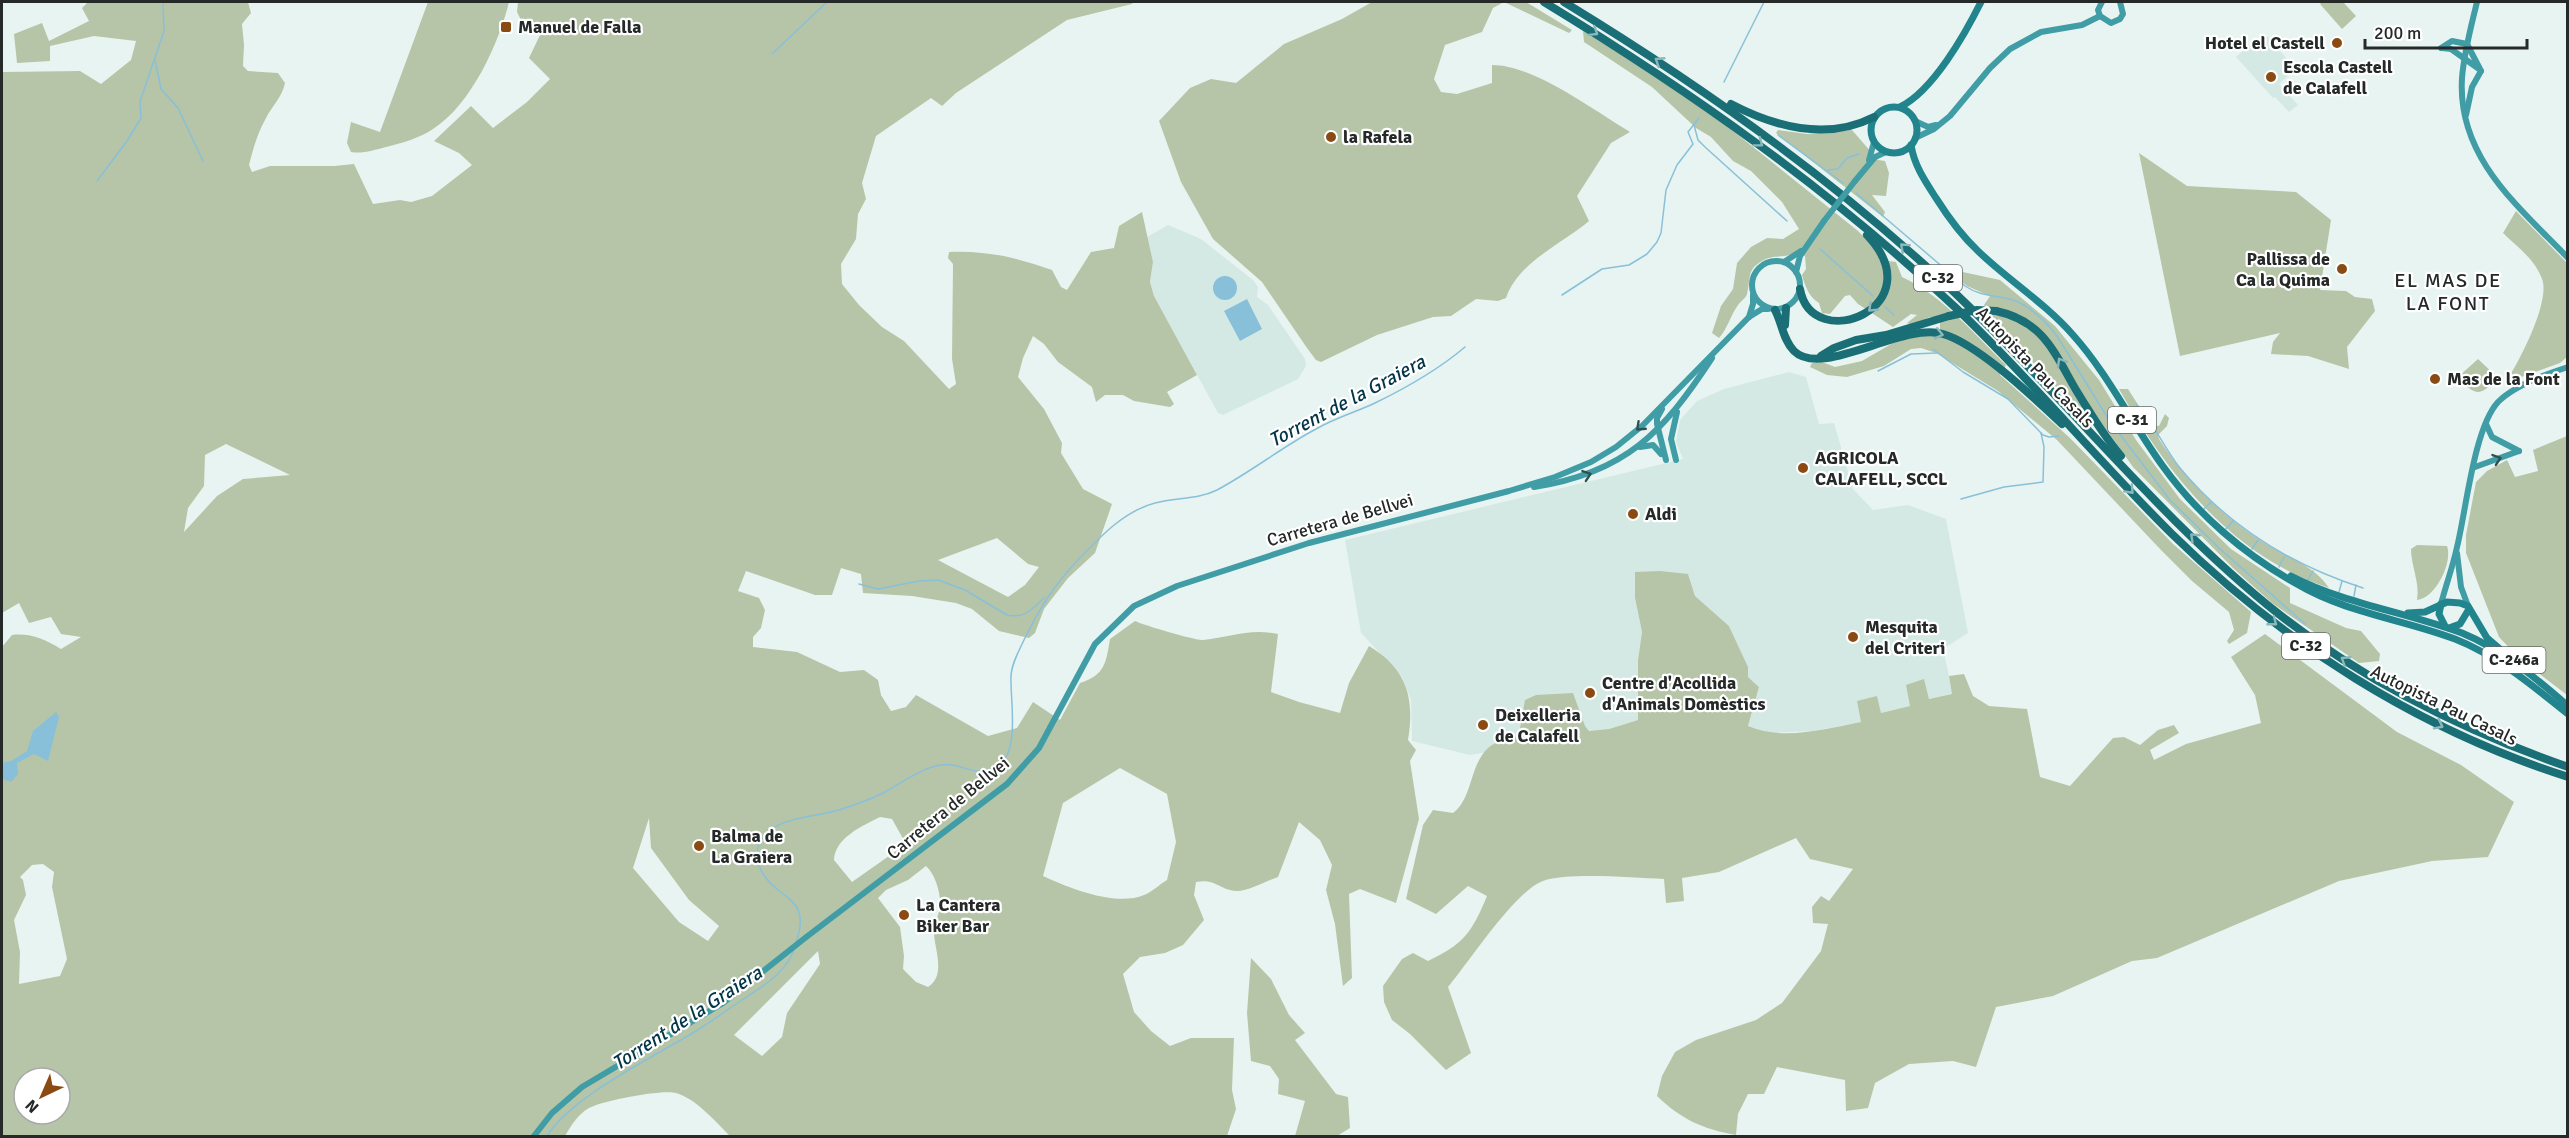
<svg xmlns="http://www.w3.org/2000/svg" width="2569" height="1138" font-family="Signika,sans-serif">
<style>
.built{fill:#d5e9e4}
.green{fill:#b6c5a8;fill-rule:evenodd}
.water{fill:#88c0da}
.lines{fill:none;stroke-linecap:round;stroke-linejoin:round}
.stream{stroke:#88c0da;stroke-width:1.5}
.secondary{stroke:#409da6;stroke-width:6}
.primary{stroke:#22858e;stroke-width:7}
.highway{stroke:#1a6f77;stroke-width:8}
.secondary-bridge{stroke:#409da6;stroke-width:6}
.highway-bridge{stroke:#1a6f77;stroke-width:8}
.oneway{stroke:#8cb7bb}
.oneway2{stroke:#2e5254}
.poi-dot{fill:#8a4a13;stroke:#fff;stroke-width:2}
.labels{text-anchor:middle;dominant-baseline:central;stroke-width:4.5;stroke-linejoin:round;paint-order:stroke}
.shield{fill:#fff;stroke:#666968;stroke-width:1.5}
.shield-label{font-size:16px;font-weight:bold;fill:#252928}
.poi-label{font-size:18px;font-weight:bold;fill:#252928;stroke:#fff;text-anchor:start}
.street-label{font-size:18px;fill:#252928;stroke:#fff}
.neighbourhood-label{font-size:20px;letter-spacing:1.5px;fill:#252928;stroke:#fff}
.water-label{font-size:20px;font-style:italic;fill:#023548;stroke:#fff}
</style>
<rect width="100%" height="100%" fill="#e8f4f1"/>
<g class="built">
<polygon points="2267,36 2296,69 2279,84 2298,105 2289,112 2275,97 2273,98 2236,57 2256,39 2260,43"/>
<polygon points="1168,225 1201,239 1253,280 1258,287 1257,297 1268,305 1305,359 1306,366 1298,379 1223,415 1218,413 1154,296 1150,282 1153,262 1147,237"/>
<polygon points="1789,372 1806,377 1819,424 1834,423 1853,489 1873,510 1908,505 1946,519 1968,633 1943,649 1953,694 1929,699 1924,680 1910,706 1881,713 1877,697 1862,722 1813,731 1768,733 1748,726 1759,687 1748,677 1748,667 1729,626 1695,596 1688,574 1635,598 1642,632 1638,660 1638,720 1609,729 1589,731 1547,742 1470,755 1412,741 1411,700 1402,677 1361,633 1345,540 1683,459 1676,442 1680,420 1697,401 1724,389"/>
</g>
<g class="green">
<path d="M 88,2 L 248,2 L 251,13 L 242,24 L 244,45 L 243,66 L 248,71 L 278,73 L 285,83 C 282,98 271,107 265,120 C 257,134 253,150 249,165 L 252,172 L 270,166 L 334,166 L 354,164 L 373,204 L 400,200 L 411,202 L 432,196 L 472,165 L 459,153 L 434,141 L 471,106 L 493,128 L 527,102 L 550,79 L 529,58 L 541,33 L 536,26 L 521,20 L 517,12 L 518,2 L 1133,2 L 1132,4 L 1067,20 L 956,93 L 942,106 L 931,98 L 876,136 L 862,183 L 866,199 L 858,214 L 856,239 L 841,264 L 842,284 L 859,305 L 882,327 L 904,341 L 949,389 L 956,384 L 952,359 L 953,264 L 948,258 L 949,252 C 986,250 1018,258 1052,270 L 1061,287 L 1067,290 L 1091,252 L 1114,248 L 1119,226 L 1142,212 L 1153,262 L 1150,282 L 1154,296 L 1197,375 L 1167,392 L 1174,404 L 1170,407 L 1134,401 L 1123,395 L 1105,395 L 1096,402 L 1092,387 L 1058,362 L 1044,344 L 1033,336 L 1023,358 L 1018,377 L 1044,409 L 1062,443 L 1061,453 L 1083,489 L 1112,504 L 1095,553 L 1068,578 L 1044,609 L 1035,633 L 1029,638 L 999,631 L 972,609 L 956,603 L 912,596 L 863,593 L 861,574 L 841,568 L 832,595 L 815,595 L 746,571 L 738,591 L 759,598 L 765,610 L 761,628 L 753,637 L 753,647 L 797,652 L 840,672 L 864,670 L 878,680 L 881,695 L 891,711 L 906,707 L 916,695 L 988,736 L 1017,728 L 1033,702 L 1060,720 L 1080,683 C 1105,675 1106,663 1110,639 L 1135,621 C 1143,625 1197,641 1203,640 C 1231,637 1249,628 1278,634 L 1271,692 L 1299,702 L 1340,713 L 1349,683 L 1369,646 C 1407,669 1415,698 1408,740 L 1416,750 L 1410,761 L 1419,819 L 1396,903 L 1360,889 L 1349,894 L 1352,978 L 1343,986 L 1335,924 L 1326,890 L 1332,865 L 1320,840 L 1299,822 L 1278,877 C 1266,881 1249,891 1237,891 C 1219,890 1216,878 1196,882 L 1194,895 L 1204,920 L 1183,945 L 1165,953 L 1140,957 L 1123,974 L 1134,1012 L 1151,1031 L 1170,1046 L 1191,1038 L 1234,1038 L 1232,1090 L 1236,1109 L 1227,1136 L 730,1136 C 716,1122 695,1098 676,1093 C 662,1089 601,1101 589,1108 C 577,1115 571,1126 565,1136 L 2,1136 L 2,647 L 12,635 C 31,633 44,639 61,649 L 81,637 L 61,634 L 51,617 L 29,623 L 19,603 L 2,613 L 2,72 L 80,71 L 101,84 L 131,60 L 136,41 L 94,36 L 50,46 L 50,61 L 17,63 L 14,34 L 42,23 L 49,41 L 89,21 L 82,8 ZM 226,444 L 290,475 L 243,479 L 217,496 L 184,532 L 188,508 L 204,486 L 205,455 ZM 997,538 L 1028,564 L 1039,567 L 1025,585 L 1008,597 L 938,560 ZM 1120,768 L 1167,794 L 1176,842 L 1167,880 C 1160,884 1152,892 1144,895 C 1116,907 1069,888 1043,876 L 1063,803 ZM 880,817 L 892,819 L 906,844 L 852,882 L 834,860 C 835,838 862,826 880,817 ZM 649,818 L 651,848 L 689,900 L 719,926 L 708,941 L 679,922 L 633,868 ZM 43,864 L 54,872 L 52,887 L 67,959 L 60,976 L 19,984 L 20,952 L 14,920 L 26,895 L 23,880 L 20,877 L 32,865 ZM 926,866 C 935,874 941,893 940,906 C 939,915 934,924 934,934 C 935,950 946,976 928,987 L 916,982 L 903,969 L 904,956 L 900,927 L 878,898 L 886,890 L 908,880 ZM 818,951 L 820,964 L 787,1013 L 782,1037 L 762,1056 L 734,1035 ZM 24,1078 L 60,1078 L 60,1114 L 24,1114 Z"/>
<path d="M 428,2 L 509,2 C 499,43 471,105 433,129 C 420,138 402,143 386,147 C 374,150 363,154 351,152 L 347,143 L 351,122 L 380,132 Z"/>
<path d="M 1372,2 L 1526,2 L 1572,30 L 1569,33 L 1504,2 L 1493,8 L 1482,32 L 1445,45 L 1434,79 L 1441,92 L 1457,94 L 1492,83 L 1492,65 C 1534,65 1593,110 1630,132 L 1611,143 L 1577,196 L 1589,221 C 1562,244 1518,262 1506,298 L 1498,301 L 1476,299 L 1451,316 L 1433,317 L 1377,335 L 1321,362 L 1316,360 L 1307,348 L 1262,282 L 1213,239 L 1181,182 L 1159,121 L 1190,88 L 1211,79 L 1236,83 L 1284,44 L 1342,19 Z"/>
<polygon points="2322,2 2343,2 2356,16 2342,29 2320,4"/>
<path d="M 1583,31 L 1637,64 L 1723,123 L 1858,231 L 1869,242 L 1881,260 L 1896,262 L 1902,277 C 1943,296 1974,334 2006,365 L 2000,375 L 2070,438 L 2173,544 L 2251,612 L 2247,633 L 2229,644 L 2227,641 L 2234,630 L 2229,612 L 2192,581 L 2161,550 L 2057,440 L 1998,391 L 1936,353 L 1921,348 L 1911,349 L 1884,366 L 1847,377 L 1827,375 L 1810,367 L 1812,363 L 1822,362 L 1835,367 L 1862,361 L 1898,340 L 1940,330 L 1940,323 L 1930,317 L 1912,325 L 1907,323 L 1917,315 L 1911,314 L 1893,327 L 1858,304 L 1850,295 L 1845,296 L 1830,314 L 1822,313 L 1819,303 C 1809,297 1805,286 1802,275 L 1806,269 L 1805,256 L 1794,253 C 1783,259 1772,254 1762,261 C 1746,270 1751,279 1747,294 C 1746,298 1741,301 1738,305 C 1730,316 1728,328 1719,338 L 1712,333 L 1721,306 L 1733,289 L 1737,263 L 1751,247 L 1767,238 L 1783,239 L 1799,229 L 1782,202 L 1751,171 L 1733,161 L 1711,137 L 1696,128 L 1652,87 L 1584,42 Z"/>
<polygon points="1778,130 1807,134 1852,130 1878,160 1885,161 1889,173 1886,196 1872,195 1885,212 1883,217 1776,133"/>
<polygon points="2139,153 2187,186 2296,192 2331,220 2320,290 2346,291 2355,297 2372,299 2375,311 2347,347 2349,369 2308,356 2271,354 2273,342 2280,333 2180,356"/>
<path d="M 2516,211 L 2568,264 L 2567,357 L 2560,363 L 2505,383 C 2518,364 2551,301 2542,279 C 2535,259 2517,247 2503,233 Z"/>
<polygon points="1958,271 2000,280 2055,326 2099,380 2136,440 2180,499 2231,549 2290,588 2290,603 2346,628 2361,631 2380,654 2379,661 2359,663 2272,603 2233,568 2133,467 2091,408 2077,409 1993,320 1984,305 1990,296 1967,286 1955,277"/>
<path d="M 2478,359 L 2498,378 C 2479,397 2477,396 2457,378 Z"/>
<path d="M 2119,389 L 2128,389 L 2151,425 L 2159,426 L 2165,414 L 2169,418 L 2167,426 L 2158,435 L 2159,439 C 2186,481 2224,518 2266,544 C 2288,558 2315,566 2329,588 C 2233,557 2167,474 2119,389 Z"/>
<polygon points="2567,436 2567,695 2519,658 2499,637 2466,553 2466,535 2476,482 2487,471 2507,460 2515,477 2538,471 2533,450"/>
<path d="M 2417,545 L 2447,546 C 2453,562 2436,598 2417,600 C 2420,582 2411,566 2411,549 Z"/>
<path d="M 1660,571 L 1688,574 L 1695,596 L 1729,626 L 1748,667 L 1748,677 L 1759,687 L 1748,726 C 1783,741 1825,729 1861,722 L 1857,701 L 1877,696 L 1881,713 L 1910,706 L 1906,685 L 1924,679 L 1929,699 L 1952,694 L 1949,676 L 1964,674 L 1973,696 L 1989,706 L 2027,709 L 2040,777 L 2070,786 L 2113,738 L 2124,737 L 2140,745 L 2158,730 L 2174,725 L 2179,733 L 2150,750 L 2154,760 L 2186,744 L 2261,723 L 2255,695 L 2231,657 L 2265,634 L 2397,732 L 2461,765 L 2514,802 L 2488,857 L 2432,861 L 2339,881 L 2157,958 L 2132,961 L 2053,996 L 1996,1007 L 1976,1067 L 1953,1061 L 1909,1064 L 1875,1083 L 1868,1108 L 1846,1111 L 1845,1080 L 1777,1067 L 1764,1094 L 1748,1094 L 1738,1114 L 1736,1135 C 1702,1129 1681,1119 1657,1096 L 1662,1076 L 1675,1052 L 1696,1040 L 1756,1020 L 1782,1003 L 1821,951 L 1828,924 L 1813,923 L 1812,907 L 1821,896 L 1829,901 L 1853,869 L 1810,859 L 1796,838 L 1719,872 L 1682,878 L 1684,901 L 1666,903 L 1664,879 C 1633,878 1569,872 1543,881 C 1515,891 1469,962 1448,987 L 1471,1053 L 1446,1070 L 1410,1034 L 1392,1020 L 1384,1002 L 1383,986 L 1402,959 L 1413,953 L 1428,961 C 1464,944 1472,932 1487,896 L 1468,886 L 1436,914 L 1406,899 L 1423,825 L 1433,810 L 1453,813 C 1473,798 1469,766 1488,748 C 1496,741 1509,738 1519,734 L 1525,700 L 1536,695 L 1573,693 L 1585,726 L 1589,731 L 1609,729 L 1638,720 L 1638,660 L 1642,632 L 1635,598 L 1635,572 Z"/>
<polygon points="1251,958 1271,979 1289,1015 1305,1033 1295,1040 1336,1094 1348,1097 1350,1128 1337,1136 1295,1136 1305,1101 1278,1094 1279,1079 1270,1066 1251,1061 1247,1013"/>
</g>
<g class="water">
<circle cx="1225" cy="288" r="12"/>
<polygon points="1247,299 1262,329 1240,341 1224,311"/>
<polygon points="56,712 59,717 48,761 34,754 17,763 18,774 11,782 2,779 2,763 11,761 27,751 33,731"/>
</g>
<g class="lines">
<g class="stream">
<polyline points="772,54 827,2"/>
<polyline points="155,60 161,89 178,108 203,161"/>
<polyline points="1724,82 1764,2"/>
<polyline points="1694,125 1698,140 1705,147 1787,221"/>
<polyline points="1778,135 1843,183"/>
<polyline points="1828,170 1838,169 1847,158 1859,154"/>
<polyline points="97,181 127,141 141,118 140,102 164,31 163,2"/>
<path d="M 1856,193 L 1965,286 C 1981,297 1998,295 2016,301 C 2032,308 2047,323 2057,336 L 2109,420 L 2170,500 L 2219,548 L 2305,624"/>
<polyline points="1820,249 1873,296"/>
<polyline points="1562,295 1602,269 1629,265 1647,254 1657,242 1661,233 1666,190 1677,165 1693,144 1688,132 1699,118"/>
<polyline points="1885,307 1894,315"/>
<polyline points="1933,349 1963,372 2008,399 2043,435 2049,437 2059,436"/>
<polyline points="1878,371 1911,354 1937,353"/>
<path d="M 2136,404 C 2154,423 2164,448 2180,468 C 2229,527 2291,565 2363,588"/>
<polyline points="2132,411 2139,407"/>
<polyline points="1961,499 2004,487 2043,482 2044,447 2041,433"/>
<polyline points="2204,509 2211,502"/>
<polyline points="2226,529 2233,521"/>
<polyline points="2252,549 2258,540"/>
<polyline points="2279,567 2284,557"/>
<polyline points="2308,580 2313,571"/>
<path d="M 859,584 L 878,589 L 919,581 L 938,580 L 965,590 L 1007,615 C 1025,619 1032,609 1044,598"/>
<polyline points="2339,592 2342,581"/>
<polyline points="2354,596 2356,585"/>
<path d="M 796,942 C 814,892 771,901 759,865 C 757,858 756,851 759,845 C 772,815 814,818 839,810 C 854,805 869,800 883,793 C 902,783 919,769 940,765 C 961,761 973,779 996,767 C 1021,755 1010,700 1011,677 C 1011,665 1018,653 1023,642 C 1039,609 1053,586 1079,559 C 1100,537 1124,511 1155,503 C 1176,497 1197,500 1217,490 C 1251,472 1282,447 1316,429 C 1335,418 1356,412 1375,403 C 1406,388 1439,369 1465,347"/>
<path d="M 547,1136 C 573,1095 654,1057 696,1031 C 712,1021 727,1010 742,1000 C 763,986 785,974 794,950"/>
</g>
<g class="secondary">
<polyline points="2102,2 2098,10 2100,16 2111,23 2120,19 2123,14 2120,2"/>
<path d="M 2477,2 C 2471,27 2464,52 2462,78 C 2457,157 2518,206 2568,258"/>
<polyline points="2441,48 2452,41 2467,44 2481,71"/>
<polyline points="2442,48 2451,49 2479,69"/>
<polyline points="2466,115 2472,87 2481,71"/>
<polyline points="1915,121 1928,127 1936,125"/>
<polyline points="1915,138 1934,129 1950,116 1990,68 2010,49 2041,32 2082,25 2100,16"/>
<polyline points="1869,160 1874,142"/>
<polyline points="1855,181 1875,157 1886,152"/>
<circle cx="1776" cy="285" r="24"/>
<polyline points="1784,262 1801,251"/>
<polyline points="1796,272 1800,256 1824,221"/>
<polyline points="1749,317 1753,304 1753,295"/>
<polyline points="1662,409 1657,418 1657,424 1666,460"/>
<polyline points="2486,424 2492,437 2519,451"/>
<polyline points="1640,447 1653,445 1661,454"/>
<polyline points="1676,460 1671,439 1677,412"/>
<polyline points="2475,467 2519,451"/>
<path d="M 1534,487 C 1625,473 1663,433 1712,358"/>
<polyline points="2457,553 2461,587 2468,606"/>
<path d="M 2441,604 C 2446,585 2453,566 2457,547 C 2466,511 2474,428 2498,402 C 2514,386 2546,374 2568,367"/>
<polyline points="534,1136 552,1113 582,1087 723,1003 805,938 1007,784 1039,748 1095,644 1134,606 1177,586 1309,543 1509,491 1555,477 1591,462 1616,447 1642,426 1749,317 1762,309 1768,309"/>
</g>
<g class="primary">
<circle cx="1894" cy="130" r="23"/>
<path d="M 1900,107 C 1933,91 1965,34 1981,2"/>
<path d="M 1911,145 C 1914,165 1925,181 1936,198 C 1948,217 1961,235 1978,251 C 2008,280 2045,303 2073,335 C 2108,374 2131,422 2162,465 C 2197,514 2245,555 2297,584 C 2346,613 2402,619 2455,639 C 2496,655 2533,686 2568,714"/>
<path d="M 2291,576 C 2345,604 2406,612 2462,633 C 2501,649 2536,678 2568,706"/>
<polyline points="2441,604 2439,614 2445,626"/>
<polyline points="2408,613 2425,612 2447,602 2460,603 2468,606 2487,638 2502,651"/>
<polyline points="2449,628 2460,624 2469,609"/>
</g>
<g class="highway">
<path d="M 1544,2 C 1692,92 1829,189 1956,308 C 2032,380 2098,461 2172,534 C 2284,644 2418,729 2568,777"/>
<path d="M 1564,2 C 1697,83 1824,172 1939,278 C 2056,386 2155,516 2280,615 C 2366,682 2465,731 2568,767"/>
<path d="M 1731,104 C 1775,127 1827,141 1874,117"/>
<path d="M 1800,289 C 1812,356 1935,307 1867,235"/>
<path d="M 1775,310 C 1782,323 1783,340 1794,351 C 1822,379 1902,322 1943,334 C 1978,344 2034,398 2062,424"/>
<path d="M 1996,311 C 2043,321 2054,352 2076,390 C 2090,413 2104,436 2121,456"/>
<polyline points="1785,325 1786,308"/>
<polyline points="1821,356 1834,348 1856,340 1886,335 1949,316"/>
</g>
<polyline class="secondary-bridge" points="1824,221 1855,181"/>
<polyline class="highway-bridge" points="1949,316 1977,310 1996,311"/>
</g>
<defs><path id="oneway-chevron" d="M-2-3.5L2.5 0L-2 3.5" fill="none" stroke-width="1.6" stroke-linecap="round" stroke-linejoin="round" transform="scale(1.5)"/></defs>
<g class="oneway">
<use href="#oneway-chevron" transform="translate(1594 32) rotate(32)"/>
<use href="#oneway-chevron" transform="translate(1659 61) rotate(-147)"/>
<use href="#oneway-chevron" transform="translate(1759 143) rotate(37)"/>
<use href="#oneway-chevron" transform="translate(1904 247) rotate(-138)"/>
<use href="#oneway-chevron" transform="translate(1872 308) rotate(137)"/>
<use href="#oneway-chevron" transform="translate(1939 334) rotate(13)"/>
<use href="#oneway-chevron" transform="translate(2061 362) rotate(-120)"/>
<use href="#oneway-chevron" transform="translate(2130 490) rotate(47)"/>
<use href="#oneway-chevron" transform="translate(2194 537) rotate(-136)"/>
<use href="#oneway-chevron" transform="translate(2273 622) rotate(38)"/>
<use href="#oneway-chevron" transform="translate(2345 660) rotate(-147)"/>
<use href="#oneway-chevron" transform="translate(2439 725) rotate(27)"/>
</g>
<g class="oneway2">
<use href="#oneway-chevron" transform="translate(1640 427) rotate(137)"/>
<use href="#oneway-chevron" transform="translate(2497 459) rotate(-19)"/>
<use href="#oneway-chevron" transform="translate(1587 475) rotate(-19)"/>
</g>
<g class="poi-dot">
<rect x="500" y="21" width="12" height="12" rx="3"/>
<circle cx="2337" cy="43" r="6"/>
<circle cx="2271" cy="77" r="6"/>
<circle cx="1331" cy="137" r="6"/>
<circle cx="2342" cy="269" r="6"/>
<circle cx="2435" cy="379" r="6"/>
<circle cx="1803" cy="468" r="6"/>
<circle cx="1633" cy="514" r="6"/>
<circle cx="1853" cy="637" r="6"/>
<circle cx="1590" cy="693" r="6"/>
<circle cx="1483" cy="725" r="6"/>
<circle cx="699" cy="846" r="6"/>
<circle cx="904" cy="915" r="6"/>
</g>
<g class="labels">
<g class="shield">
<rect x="1914" y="265" width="48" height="26" rx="4.5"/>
<rect x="2108" y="407" width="48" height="26" rx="4.5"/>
<rect x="2282" y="633" width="48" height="26" rx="4.5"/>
<rect x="2482.5" y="647" width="63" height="26" rx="4.5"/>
</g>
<g class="shield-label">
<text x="1938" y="278">C-32</text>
<text x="2132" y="420">C-31</text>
<text x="2306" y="646">C-32</text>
<text x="2514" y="660">C-246a</text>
</g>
<g class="poi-label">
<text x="518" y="27">Manuel de Falla</text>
<text x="2325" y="43" text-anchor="end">Hotel el Castell</text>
<text x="2283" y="67">Escola Castell<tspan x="2283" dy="21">de Calafell</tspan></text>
<text x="1343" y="137">la Rafela</text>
<text x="2330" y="259" text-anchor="end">Pallissa de<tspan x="2330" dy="21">Ca la Quima</tspan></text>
<text x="2447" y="379">Mas de la Font</text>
<text x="1815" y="458">AGRICOLA<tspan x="1815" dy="21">CALAFELL, SCCL</tspan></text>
<text x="1645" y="514">Aldi</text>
<text x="1865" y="627">Mesquita<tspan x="1865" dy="21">del Criteri</tspan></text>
<text x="1602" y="683">Centre d'Acollida<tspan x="1602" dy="21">d'Animals Domèstics</tspan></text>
<text x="1495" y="715">Deixelleria<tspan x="1495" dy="21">de Calafell</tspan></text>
<text x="711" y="836">Balma de<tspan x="711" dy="21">La Graiera</tspan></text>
<text x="916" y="905">La Cantera<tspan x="916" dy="21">Biker Bar</tspan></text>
</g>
<g class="street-label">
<text transform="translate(2035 367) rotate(46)">Autopista Pau Casals</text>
<text transform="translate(1340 520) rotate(-16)">Carretera de Bellvei</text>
<text transform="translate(2444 705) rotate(26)">Autopista Pau Casals</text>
<text transform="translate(948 808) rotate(-39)">Carretera de Bellvei</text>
</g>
<g class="neighbourhood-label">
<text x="2448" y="280">EL MAS DE<tspan x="2448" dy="23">LA FONT</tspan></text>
</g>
<g class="water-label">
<text transform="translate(1347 401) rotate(-28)">Torrent de la Graiera</text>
<text transform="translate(687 1018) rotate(-33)">Torrent de la Graiera</text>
</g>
</g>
<rect width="2569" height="1138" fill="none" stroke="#252928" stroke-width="6"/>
<g transform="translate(42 1096) rotate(224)"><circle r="28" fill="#ffffff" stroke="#a8a9a9" stroke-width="1.5"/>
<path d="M0-4.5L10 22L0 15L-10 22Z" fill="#8a4a13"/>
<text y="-9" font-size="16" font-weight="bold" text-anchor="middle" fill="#252928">N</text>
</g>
<path d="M2365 39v9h162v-9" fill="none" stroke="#252928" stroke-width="3"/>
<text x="2374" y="39" font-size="18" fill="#252928" stroke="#ffffff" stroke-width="4.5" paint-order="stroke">200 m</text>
</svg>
